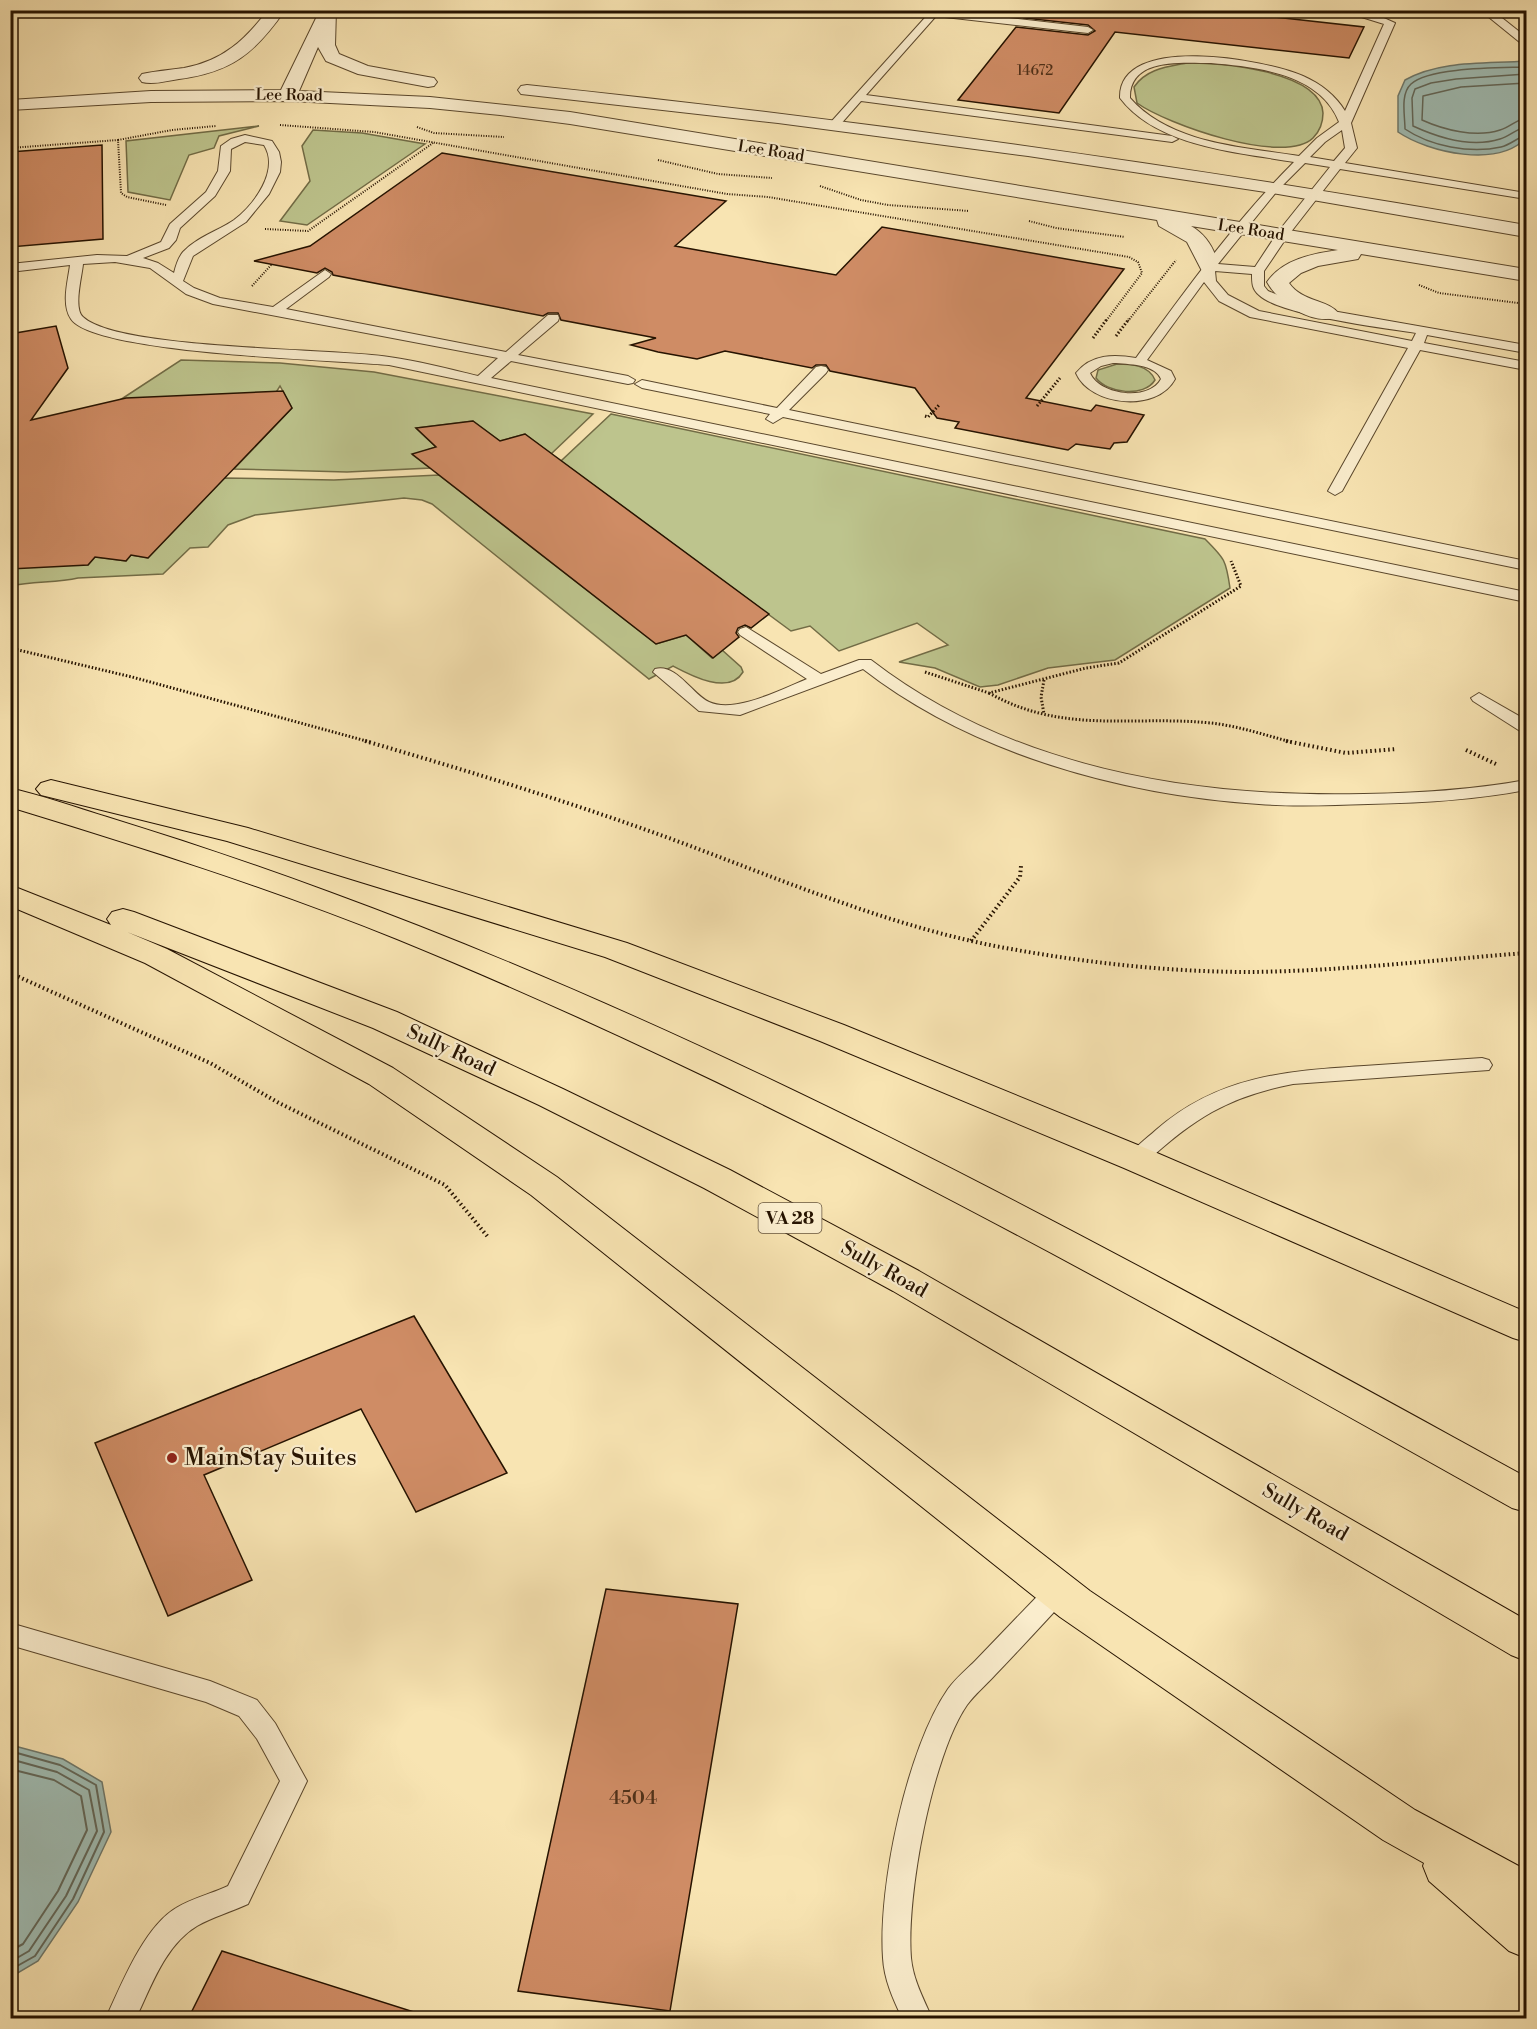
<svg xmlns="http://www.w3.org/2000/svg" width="1537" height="2029" font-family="'Libre Bodoni',serif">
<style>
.green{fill:#bdc48d;stroke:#726c46;stroke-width:1.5}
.water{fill:#a0bdb4;stroke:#6f796c;stroke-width:1.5}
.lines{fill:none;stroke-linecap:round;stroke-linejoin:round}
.shore-far1{stroke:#63685a;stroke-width:1.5}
.shore{stroke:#63685a;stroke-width:2}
.building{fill:#cf8c65;stroke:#261300;stroke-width:1.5}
.service-casing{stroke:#5a472c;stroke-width:2}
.tertiary-casing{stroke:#5a472c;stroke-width:2}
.motorway-casing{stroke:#261300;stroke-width:2}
.path-far2{stroke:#261300;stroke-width:2;stroke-dasharray:1 1.5;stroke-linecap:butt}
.path-far1{stroke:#261300;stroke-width:3;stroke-dasharray:1.5 2;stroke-linecap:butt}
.path{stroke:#261300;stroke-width:4;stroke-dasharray:1.5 3;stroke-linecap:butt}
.service{fill:#faedcd;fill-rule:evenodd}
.tertiary{fill:#faedcd;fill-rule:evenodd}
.motorway{fill:#f8e4b2;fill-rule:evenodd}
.poi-dot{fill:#8f2418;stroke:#faedcd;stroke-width:2}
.labels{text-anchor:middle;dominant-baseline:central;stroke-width:4.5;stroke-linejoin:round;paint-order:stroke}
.far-number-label{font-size:14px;fill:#503119}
.far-street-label{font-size:16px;fill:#261300;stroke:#faedcd}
.shield{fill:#faedcd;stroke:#66543e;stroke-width:1.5}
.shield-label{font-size:18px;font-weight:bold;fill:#261300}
.street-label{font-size:20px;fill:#261300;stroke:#faedcd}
.near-number-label{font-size:20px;fill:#503119}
.near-poi-label{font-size:24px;fill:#261300;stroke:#faedcd;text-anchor:start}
</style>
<rect width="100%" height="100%" fill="#f8e4b2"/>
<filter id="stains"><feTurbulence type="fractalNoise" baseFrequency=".00333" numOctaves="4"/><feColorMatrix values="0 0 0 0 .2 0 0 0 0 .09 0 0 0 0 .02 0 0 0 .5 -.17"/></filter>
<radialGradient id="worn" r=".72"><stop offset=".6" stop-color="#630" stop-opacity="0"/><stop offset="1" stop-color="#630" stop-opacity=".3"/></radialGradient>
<g class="green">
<path d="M 1187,63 C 1218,62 1321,71 1323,113 C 1323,122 1320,131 1313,138 C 1284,166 1166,124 1137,103 L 1134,87 C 1146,69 1166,67 1187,63 Z"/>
<polygon points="259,126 219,136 214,148 189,155 170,200 128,192 126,141"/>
<polygon points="313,130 362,133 425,144 307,225 280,221 310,181 302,146"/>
<polygon points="181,360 280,363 374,372 593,414 551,454 525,434 500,441 473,421 416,428 436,447 413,455 430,468 347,472 234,469 292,408 280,386 275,394 120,400"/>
<path d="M 1117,364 C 1131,364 1149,365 1155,380 C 1144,398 1107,393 1096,378 L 1098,370 Z"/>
<path d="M 611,414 L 1205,539 C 1225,559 1226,560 1230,588 L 1115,660 L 1048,668 L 998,685 L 980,687 L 935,668 L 899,662 L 948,645 L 917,623 L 839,651 L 810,626 L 791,631 L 561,461 Z"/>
<path d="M 439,475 L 656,644 L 686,635 L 712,658 L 722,650 L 741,667 L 743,672 C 729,696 690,675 673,666 L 649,679 L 432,504 L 422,500 L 404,498 L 255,515 L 228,525 L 208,547 L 190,548 L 163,574 L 78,578 C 56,583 33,581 11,586 L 11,551 L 88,565 L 95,557 L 126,561 L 131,555 L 148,558 L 224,478 L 334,480 Z"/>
</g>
<g class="water">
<path d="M 1526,61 L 1526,138 C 1498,168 1429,153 1398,132 L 1398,96 L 1405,80 C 1441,60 1486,64 1526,61 Z"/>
<polygon points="11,1745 63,1759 102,1782 111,1832 78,1902 38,1961 11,1977"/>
</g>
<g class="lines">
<g class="shore-far1">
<path d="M 1526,67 C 1500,68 1429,67 1411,84 C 1400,94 1405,116 1405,129 C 1430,146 1470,154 1501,147 C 1510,145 1517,138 1526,135"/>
<path d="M 1526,74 L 1456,79 L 1431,83 L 1415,89 L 1412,98 L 1413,126 C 1439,138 1472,148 1500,139 C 1510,136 1516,129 1526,127"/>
<path d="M 1526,83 L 1461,87 L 1423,96 L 1422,120 C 1444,130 1476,138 1500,130 C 1510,127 1516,120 1526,118"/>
</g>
<g class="shore">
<polyline points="10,1751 60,1765 96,1785 104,1832 73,1899 35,1956 10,1970"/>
<polyline points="10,1759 57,1772 89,1790 97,1831 66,1896 29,1951 10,1962"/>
<polyline points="10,1769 54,1780 81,1796 87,1830 58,1891 23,1944 10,1951"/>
</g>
</g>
<g class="building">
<polygon points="1030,10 1212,10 1364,27 1349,58 1115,32 1059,113 958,100 1016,27 1088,35 1095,31 1088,25 1024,18"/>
<polygon points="102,145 103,239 10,247 10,152"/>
<polygon points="442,153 726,201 675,246 836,275 882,227 1124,269 1026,398 1091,411 1096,405 1144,415 1127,442 1114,443 1110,449 1076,444 1068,450 955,428 959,422 937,418 915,388 830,371 826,365 816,365 812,368 725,351 697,359 658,352 631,345 656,338 561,320 558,313 548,313 543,316 333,275 332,272 325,268 317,273 254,261 310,246"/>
<polygon points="56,326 68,368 31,420 126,398 283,391 292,408 148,558 131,555 126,561 95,557 88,565 10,569 10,334"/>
<polygon points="473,421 500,441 525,434 769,614 751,628 745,625 738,628 736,633 739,637 713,658 686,635 656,644 412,454 436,447 416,428"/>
<polygon points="414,1316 507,1473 416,1512 361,1409 204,1475 252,1580 168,1616 95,1443"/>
<polygon points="606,1589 738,1604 670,2011 518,1991"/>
<polygon points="222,1951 414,2012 413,2019 188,2019"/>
</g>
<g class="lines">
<defs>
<g id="service">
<polygon points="938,10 1088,27 1093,30 1088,33 936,16 866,95 1172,136 1178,139 1172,142 861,101 839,126 831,126 831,122 931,11"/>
<path d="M 1339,10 L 1366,10 L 1395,23 L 1351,123 L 1357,148 L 1345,163 L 1526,193 L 1526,199 L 1340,169 L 1287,237 L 1264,271 L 1264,286 L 1268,291 L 1304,306 L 1526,345 L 1526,353 L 1427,335 L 1424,343 L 1526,362 L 1526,370 L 1420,350 L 1342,491 L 1335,495 L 1328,491 L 1408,348 L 1250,317 L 1219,301 L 1204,282 L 1147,360 L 1171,371 L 1175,379 C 1157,413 1090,406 1076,373 C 1091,354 1114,354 1136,358 C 1186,290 1234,222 1294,162 C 1237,152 1157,147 1120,98 C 1118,32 1267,60 1303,76 C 1321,84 1335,95 1345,111 L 1384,24 ZM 1211,63 C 1256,67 1320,73 1339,122 L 1317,138 L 1299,156 C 1243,147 1170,144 1130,98 C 1129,57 1183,63 1211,63 ZM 1342,130 L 1345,148 L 1334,161 L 1310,157 L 1325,142 ZM 1305,163 L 1330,167 L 1278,232 L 1255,267 L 1218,264 L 1277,191 ZM 1215,271 L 1252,274 C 1252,283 1252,289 1259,295 C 1279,315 1384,328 1416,333 L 1412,341 L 1259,311 L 1228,295 L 1216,281 ZM 1113,363 C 1128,364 1155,364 1161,379 C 1149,402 1099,395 1090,373 L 1101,366 Z"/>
<polygon points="1480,10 1492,10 1526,37 1526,45 1522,44"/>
<path d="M 245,135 L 272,141 L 279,152 L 281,162 L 280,172 L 269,194 L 246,222 L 193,256 L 183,281 L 194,288 L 220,298 L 273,307 L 325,270 L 331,274 L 329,277 L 286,309 L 506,352 L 548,315 L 558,315 L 559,318 L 558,321 L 518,355 L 628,376 L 635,380 L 633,383 L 628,384 L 511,361 L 491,378 L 1526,592 L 1526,602 L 389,365 C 338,360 94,354 71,319 C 61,304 68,281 70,265 L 10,272 L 10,264 L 97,255 L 127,256 L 161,242 L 170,224 L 206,192 L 218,171 L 221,146 L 231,139 ZM 245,142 L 264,145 C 280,170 254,205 234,220 C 218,231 197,237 183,252 C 178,258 176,265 174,273 L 158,263 L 143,258 L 169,248 L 176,240 L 180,228 L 215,196 L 230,171 L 231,149 ZM 115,262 L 150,268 L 186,294 L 213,304 L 498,358 L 478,376 C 449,369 419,361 389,357 C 331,348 118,350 83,317 C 73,308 82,276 83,264 Z"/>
<polygon points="821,366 826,367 828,370 826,373 789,410 1526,561 1526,570 783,417 773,423 766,419 770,414 642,388 635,384 642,380 777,408 816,367"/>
<path d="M 746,627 L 821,674 L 859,660 L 871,660 C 1011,768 1191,798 1364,794 C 1418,793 1472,790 1526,780 L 1526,790 C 1474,800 1421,803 1368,804 C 1332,805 1295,807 1259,804 C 1123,795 972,754 863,669 L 740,715 L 699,711 L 653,672 L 655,669 C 676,663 692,694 709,702 C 735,714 782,689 807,679 L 740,635 L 738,632 L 740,629 Z"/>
<polygon points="1479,693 1526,720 1526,732 1520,731 1473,701 1471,698"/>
<path d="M 1482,1058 L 1489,1060 L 1492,1065 L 1489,1070 L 1293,1084 C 1227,1097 1193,1119 1144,1164 L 1137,1166 L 1130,1164 L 1127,1159 C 1133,1148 1146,1139 1156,1130 C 1218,1076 1285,1071 1364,1066 C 1403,1063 1443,1061 1482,1058 Z"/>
<path d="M 1058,1580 L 1067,1584 L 1071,1591 L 1067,1598 C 1043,1624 1019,1650 995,1675 C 986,1685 975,1694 967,1705 C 932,1756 906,1896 911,1958 C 913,1979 923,1998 932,2018 L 902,2018 C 893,1999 884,1979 883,1958 C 878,1886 907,1748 948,1689 C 956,1678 967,1669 976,1660 C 1001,1634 1025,1609 1049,1584 Z"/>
<path d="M 10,1623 L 210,1681 L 257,1700 L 275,1723 L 307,1781 L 248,1904 C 231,1912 212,1917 197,1926 C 165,1945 151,1987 136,2018 L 106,2018 C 121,1985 144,1927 176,1908 C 192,1898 211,1894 228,1886 L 280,1781 L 257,1739 L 239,1716 L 206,1702 L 10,1645 Z"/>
</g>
<g id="tertiary">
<path d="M 268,10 L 285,10 C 255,53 232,72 179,79 C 167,81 153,85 142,82 L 139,78 L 142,74 C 156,71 170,70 184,68 C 223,61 245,40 268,10 Z"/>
<path d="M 320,10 L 336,10 L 335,45 L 339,54 L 368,66 L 428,77 L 434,78 L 437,82 L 434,86 L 428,87 L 358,74 L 326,61 L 318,47 L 299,91 L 430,97 L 570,112 L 1526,269 L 1526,281 L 1361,254 L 1358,259 L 1318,266 L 1301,273 L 1289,283 C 1302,302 1329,300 1338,313 L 1335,318 C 1310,324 1279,303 1267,282 C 1283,259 1312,254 1338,250 L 1191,226 C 1207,235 1215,250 1219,267 L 1216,271 L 1209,273 L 1202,271 L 1187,242 L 1159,226 L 1157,220 L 570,124 L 500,115 L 430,108 L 290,101 L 151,102 L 10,110 L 10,100 L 151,91 L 281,90 Z"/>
<path d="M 527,85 C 862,120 1194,167 1526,225 L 1526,237 L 1278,194 L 1028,156 L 778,123 L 521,94 L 518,90 L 521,86 Z"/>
</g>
<g id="motorway">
<polygon points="51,780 248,828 627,943 844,1025 1150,1150 1526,1312 1526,1342 1513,1338 1124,1168 820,1041 605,957 227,841 41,795 36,789 41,783"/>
<path d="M 10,788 C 43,796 75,807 107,817 C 182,840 256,865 329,892 C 747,1045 1137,1264 1526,1477 L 1526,1512 L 1512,1508 C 1148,1304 784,1097 397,939 C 271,888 141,847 10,807 Z"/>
<polygon points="10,885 111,925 107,919 112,912 123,909 134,912 397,1012 563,1089 730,1170 919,1271 1526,1620 1526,1661 1511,1655 893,1291 704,1188 539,1105 373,1028 127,932 167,949 393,1068 557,1177 1090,1591 1415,1810 1526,1870 1526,1958 1509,1951 1429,1881 1423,1866 1424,1863 1383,1840 1060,1617 531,1195 369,1084 145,963 10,906"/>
</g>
</defs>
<use href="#service" class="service-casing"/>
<use href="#tertiary" class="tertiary-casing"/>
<use href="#motorway" class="motorway-casing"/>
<g class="path-far2">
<polyline points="280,125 374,132 727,194 768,197 1129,257 1138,262 1142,273 1106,321"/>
<polyline points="417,127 434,133 504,137"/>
<polyline points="118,140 172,130 216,126"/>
<polyline points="10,148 118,140 121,193 127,197 166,205"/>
<polyline points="658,160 718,174 772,178"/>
<polyline points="820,186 861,200 888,205 969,211"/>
<polyline points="1029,221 1056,228 1125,237"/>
<polyline points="265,229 308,231 433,143"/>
<polyline points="1419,285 1439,293 1526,304"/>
<polyline points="252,286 272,264"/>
<polyline points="1128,321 1176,260"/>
</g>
<g class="path-far1">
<polyline points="1116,336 1129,319"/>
<polyline points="1093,338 1107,319"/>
<polyline points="1037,406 1060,378"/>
<polyline points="925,416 928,417 940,404"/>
<polyline points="10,648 132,677 370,742"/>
<polyline points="925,672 989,693 1086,668 1119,663 1241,586 1231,561"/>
<polyline points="1044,680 1041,697 1044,714"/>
<path d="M 989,693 C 1064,735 1131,715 1211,723 C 1238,726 1265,735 1291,742"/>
</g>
<g class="path">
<path d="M 365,741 C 472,772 580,805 685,844 C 792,884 898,929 1011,949 C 1089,963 1170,972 1250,972 C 1342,971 1434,960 1526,953"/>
<polyline points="1286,741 1346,753 1397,749"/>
<polyline points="1466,750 1498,765"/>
<polyline points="971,941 1020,877 1021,866"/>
<polyline points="10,973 210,1063 279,1103 445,1185 488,1237"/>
</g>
<use href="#service" class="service"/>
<use href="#tertiary" class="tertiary"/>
<use href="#motorway" class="motorway"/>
</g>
<circle class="poi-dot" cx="172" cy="1458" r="6"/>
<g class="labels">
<g class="far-number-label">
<text x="1035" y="71">14672</text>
</g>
<g class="far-street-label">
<text transform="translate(289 95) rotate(1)">Lee Road</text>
<text transform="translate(771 151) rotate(9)">Lee Road</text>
<text transform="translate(1251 230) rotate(9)">Lee Road</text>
</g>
<rect class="shield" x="758.5" y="1203" width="63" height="30" rx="4.5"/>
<g class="shield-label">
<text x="790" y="1218">VA 28</text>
</g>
<g class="street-label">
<text transform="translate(451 1051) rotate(25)">Sully Road</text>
<text transform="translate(884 1270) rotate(29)">Sully Road</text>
<text transform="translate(1305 1513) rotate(30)">Sully Road</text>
</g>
<g class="near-number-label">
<text x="633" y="1798">4504</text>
</g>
<g class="near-poi-label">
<text x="184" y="1458">MainStay Suites</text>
</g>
</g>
<rect width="1537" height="2029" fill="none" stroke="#f8e4b2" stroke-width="36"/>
<rect x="12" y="12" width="1513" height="2005" fill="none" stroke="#261300" stroke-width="3"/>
<rect x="18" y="18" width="1501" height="1993" fill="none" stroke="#261300" stroke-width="1.5"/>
<rect width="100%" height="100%" filter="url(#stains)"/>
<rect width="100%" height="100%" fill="url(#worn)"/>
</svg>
